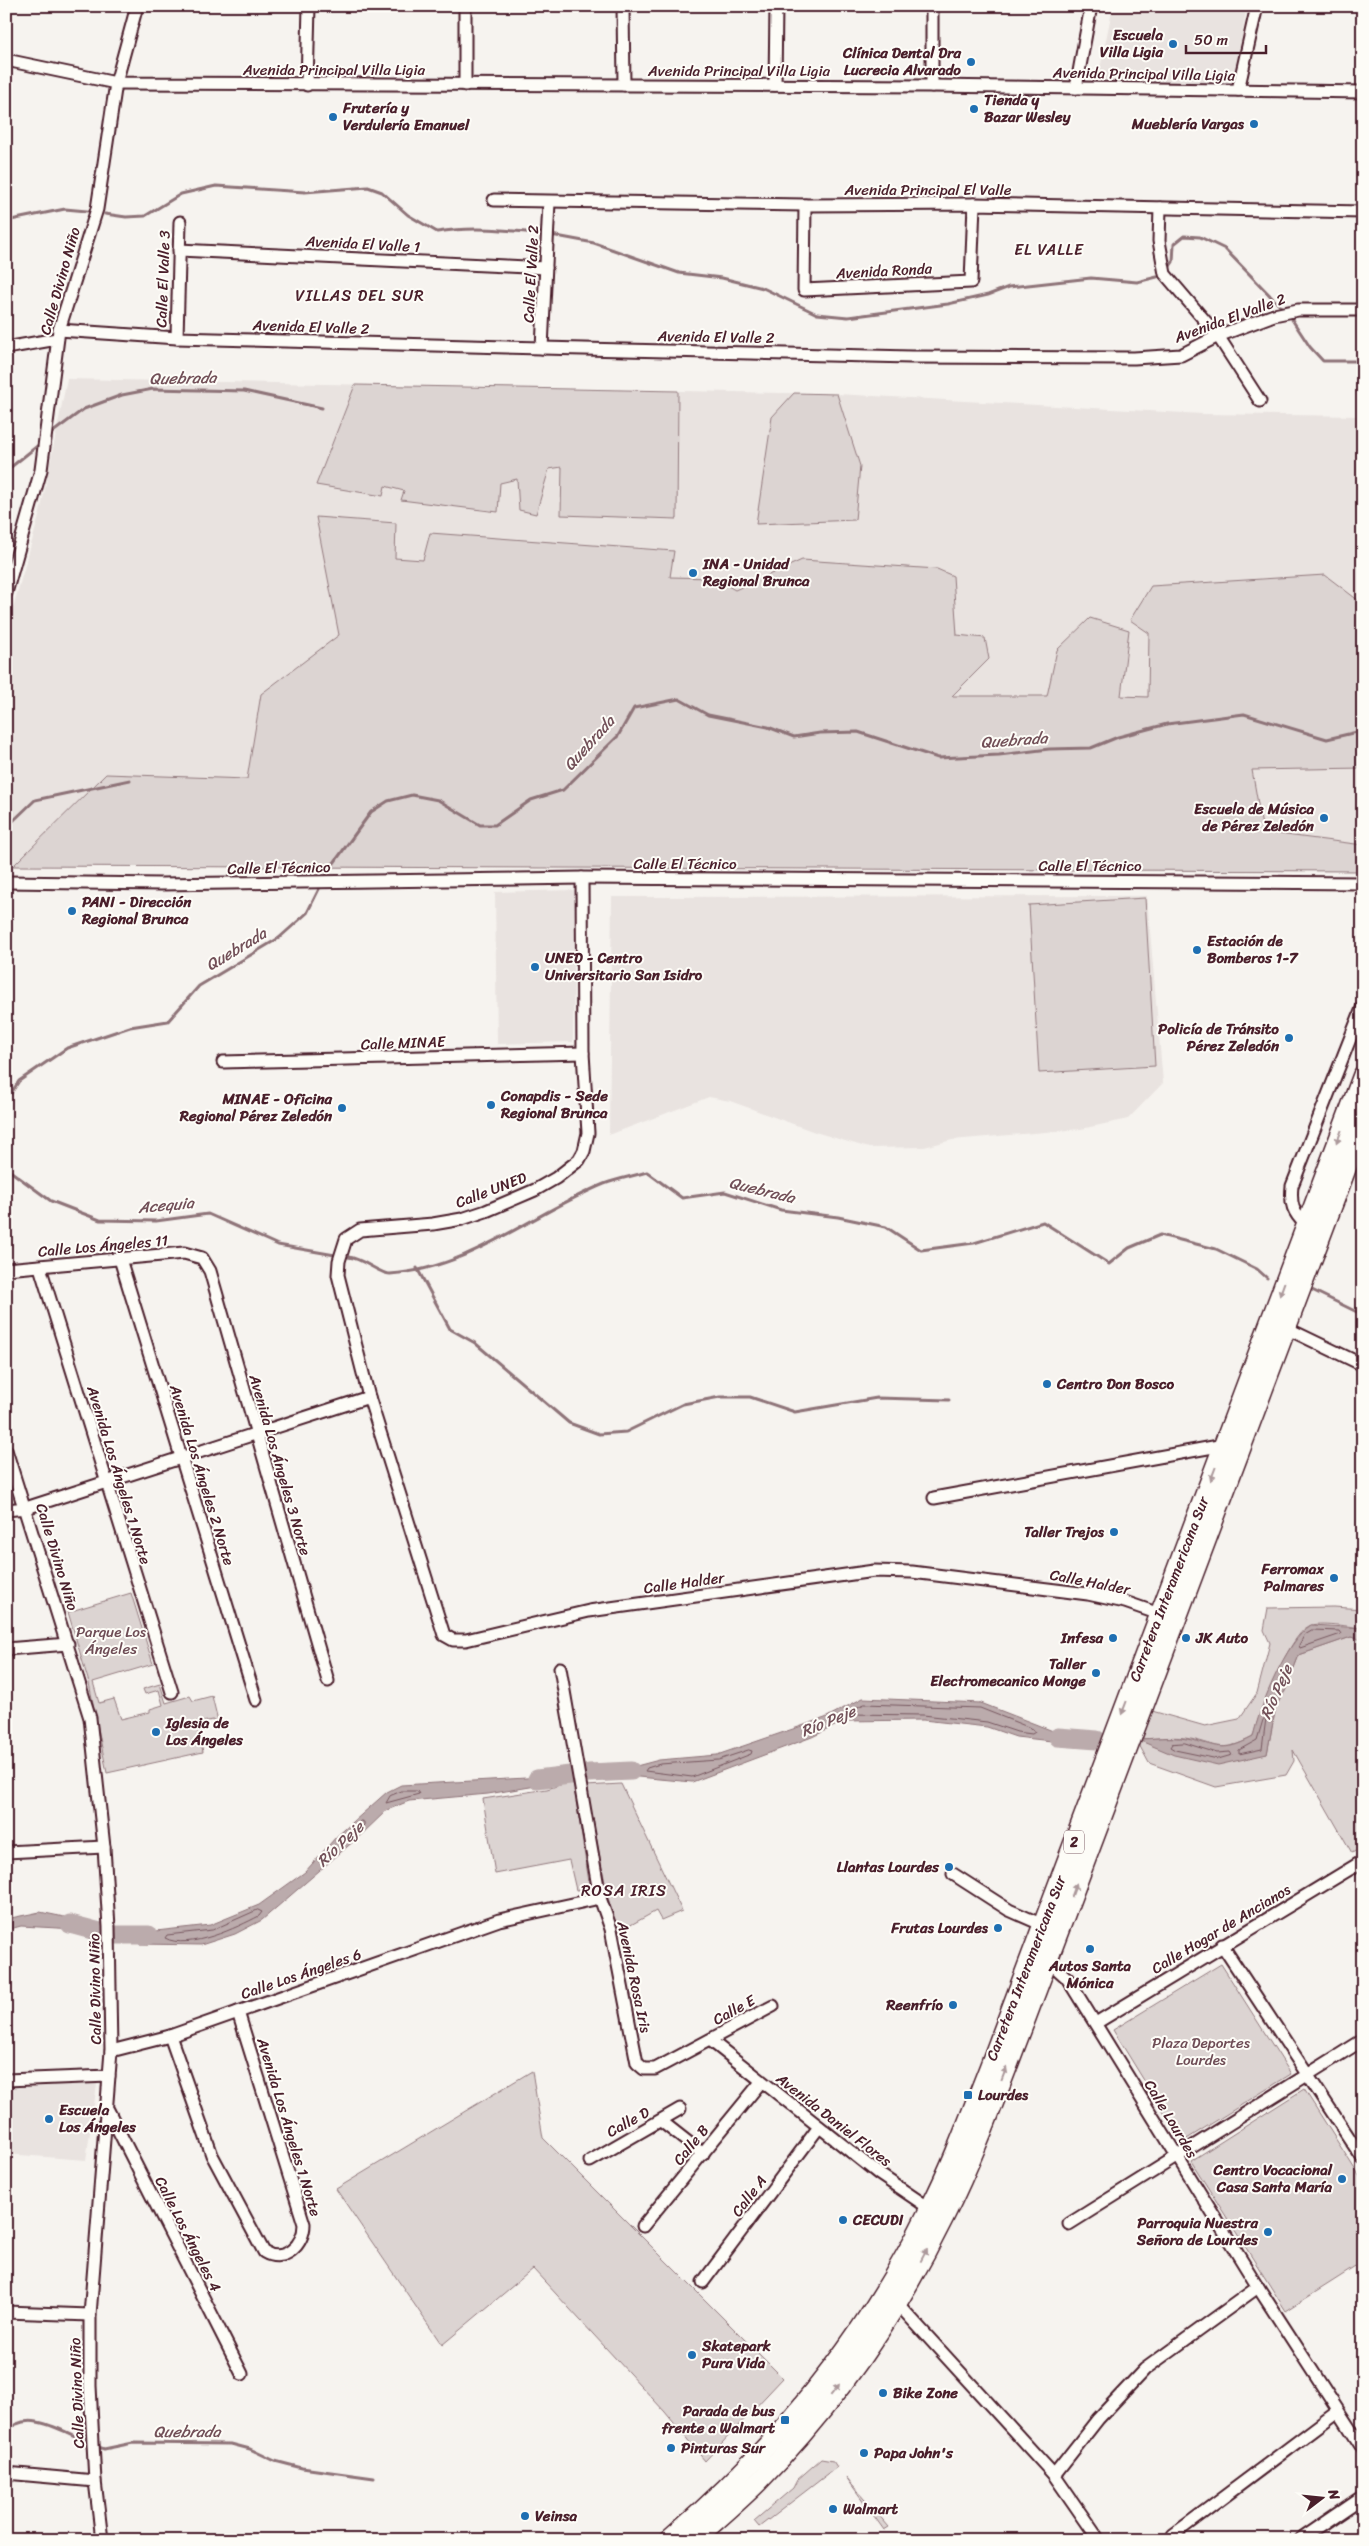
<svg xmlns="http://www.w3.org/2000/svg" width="1369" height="2546" font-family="Sriracha,sans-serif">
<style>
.built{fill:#e9e3e0}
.green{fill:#dcd4d2;stroke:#937a7e}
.water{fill:#bbabac;stroke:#8e7378}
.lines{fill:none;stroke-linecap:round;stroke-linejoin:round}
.shore{stroke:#77575f;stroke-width:1}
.stream{stroke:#8e7378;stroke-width:3}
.river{stroke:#bbabac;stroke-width:19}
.minor-casing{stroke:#4a1f2b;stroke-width:15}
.trunk-casing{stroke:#4a1f2b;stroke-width:22}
.minor{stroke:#fdfcf7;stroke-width:11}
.trunk{stroke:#fdfcf7;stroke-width:19}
.oneway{fill:#ac999b}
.poi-dot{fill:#1f6fb2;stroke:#fdfcf7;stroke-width:2}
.labels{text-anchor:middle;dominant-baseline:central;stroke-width:4;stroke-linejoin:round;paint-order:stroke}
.shield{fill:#fdfcf7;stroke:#806168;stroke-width:1}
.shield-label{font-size:14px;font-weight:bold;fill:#4a1f2b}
.poi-label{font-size:15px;font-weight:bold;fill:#4a1f2b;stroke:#fdfcf7;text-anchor:start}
.street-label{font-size:15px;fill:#4a1f2b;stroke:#fdfcf7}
.park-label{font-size:15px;fill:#6e4c55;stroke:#fdfcf7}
.neighbourhood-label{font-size:16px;letter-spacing:1px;fill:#4a1f2b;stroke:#fdfcf7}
.water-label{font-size:16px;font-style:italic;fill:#725058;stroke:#fdfcf7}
</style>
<rect width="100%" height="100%" fill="#f6f3ef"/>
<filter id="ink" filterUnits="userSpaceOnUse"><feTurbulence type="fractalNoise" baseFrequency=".02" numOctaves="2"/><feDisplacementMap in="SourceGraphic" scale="10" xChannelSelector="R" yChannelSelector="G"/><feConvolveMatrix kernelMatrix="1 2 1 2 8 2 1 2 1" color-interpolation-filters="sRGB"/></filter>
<g filter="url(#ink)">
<g class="built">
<polygon points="1113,6 1247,6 1234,82 1097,83"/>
<polygon points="67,379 837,394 1203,414 1363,416 1363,871 6,866 6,632 40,513"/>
<polygon points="575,890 573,1042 497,1044 495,892"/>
<polygon points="1147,896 1163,1083 1128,1119 1081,1129 952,1140 924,1147 869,1148 815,1132 730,1101 709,1097 609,1135 612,897"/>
<polygon points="6,2084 97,2084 86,2160 6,2154"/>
</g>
<g class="green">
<polygon points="355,385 678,391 677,519 561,515 562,467 549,469 536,514 519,510 517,479 500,483 498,512 401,500 404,491 385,486 383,496 316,485"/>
<polygon points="794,393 837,394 860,466 855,520 756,524 772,417"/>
<polygon points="316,517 396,523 395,558 423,560 430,533 674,551 670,577 714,578 735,590 802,560 937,569 953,576 957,635 985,638 989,659 952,696 1047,696 1057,650 1090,618 1129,630 1121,696 1148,697 1149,633 1130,620 1151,586 1325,575 1363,604 1363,768 1252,770 1263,832 1363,845 1363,871 13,866 106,774 247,779 261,694 339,635"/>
<polygon points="1145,898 1155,1066 1039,1073 1029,905"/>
<polygon points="131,1593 153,1664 93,1682 99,1703 114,1699 121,1719 150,1712 150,1709 163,1705 159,1690 145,1694 143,1689 160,1684 166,1703 190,1696 193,1701 212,1696 219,1725 214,1727 213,1720 197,1723 203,1752 107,1773 89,1683 68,1612"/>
<path d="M 1334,1607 L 1363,1609 L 1363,1628 C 1351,1627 1318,1621 1309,1626 C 1289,1635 1258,1715 1253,1737 C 1218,1755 1218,1743 1185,1738 C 1171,1736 1153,1739 1138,1739 L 1267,1754 L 1276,1706 L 1285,1691 L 1299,1655 L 1351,1637 L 1363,1640 L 1363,1847 L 1352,1853 L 1293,1750 L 1294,1761 L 1286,1775 L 1216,1787 L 1149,1763 L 1136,1739 L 1142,1722 L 1152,1711 L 1205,1726 L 1239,1719 L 1257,1693 L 1270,1643 L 1264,1630 L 1268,1608 Z"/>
<polygon points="573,1781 590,1888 576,1890 569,1860 495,1874 483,1799 547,1789"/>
<polygon points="621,1784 682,1911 661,1920 656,1911 618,1932 608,1898 586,1786"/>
<polygon points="1221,1964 1291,2074 1182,2142 1113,2030"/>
<polygon points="532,2071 543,2138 783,2378 705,2461 665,2412 533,2269 442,2345 336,2189"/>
<polygon points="1304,2089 1363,2182 1363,2262 1286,2311 1191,2161"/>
<polygon points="821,2459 833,2461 837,2467 759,2527 754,2521 793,2488 797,2480"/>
<polygon points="846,2477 889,2527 884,2530"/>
</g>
<g class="water">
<path d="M 1311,1625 L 1363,1628 L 1363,1640 L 1351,1637 L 1299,1655 L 1285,1691 L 1276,1706 L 1267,1754 L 1218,1765 L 1174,1755 L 1136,1739 C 1152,1739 1171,1736 1187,1739 C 1218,1745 1221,1754 1253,1737 C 1259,1708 1286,1641 1311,1625 Z"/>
<polygon points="863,1698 981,1703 1053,1731 1073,1731 1083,1741 1069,1743 1016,1737 987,1727 923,1720 845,1721 812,1737 692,1782 606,1774 659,1760 717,1755 825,1718"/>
<polygon points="562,1776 542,1785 488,1794 409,1801 387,1810 362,1834 262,1920 235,1934 201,1945 140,1944 124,1936 138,1933 210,1925 259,1905 305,1872 336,1837 387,1792 401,1785"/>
<polygon points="40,1912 69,1918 94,1930 21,1926 6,1930 6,1919"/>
</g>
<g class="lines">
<g class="shore">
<polygon points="1312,1630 1339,1631 1341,1634 1300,1648 1299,1645 1305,1634"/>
<polygon points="865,1704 980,1708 1033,1729 1035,1732 1032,1734 1017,1732 987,1722 923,1715 848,1714 849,1711"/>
<polygon points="1266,1718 1262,1749 1239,1754 1239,1750 1257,1740 1263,1720"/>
<polygon points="1185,1743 1217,1753 1230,1752 1232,1755 1218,1759 1175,1750 1170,1747 1172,1744"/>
<polygon points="749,1750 752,1751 751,1754 692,1777 645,1771 647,1768 660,1764 718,1760"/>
<polygon points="402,1791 417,1791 419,1794 386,1803 390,1796"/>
<polygon points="361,1821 364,1822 364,1825 343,1845 340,1844 340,1840"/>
<path d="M 258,1910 L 262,1912 L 259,1916 C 238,1927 188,1951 165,1938 L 167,1935 L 212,1930 Z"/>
</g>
<g class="stream">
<path d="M 105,214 L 126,217 L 145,216 L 181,194 L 216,186 L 305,192 L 368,187 L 382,192 L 408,215 L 437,232 C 473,226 508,230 545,234"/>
<polyline points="6,221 65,209 87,211"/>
<polyline points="551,235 594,243 679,273 722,278 763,288 817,314 848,317 948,304 988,295 1009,287 1091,278 1137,282 1157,277"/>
<polyline points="1168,269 1173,262 1174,244 1184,236 1200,237 1225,249 1285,311"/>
<polyline points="1289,315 1310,347 1323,361 1363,361"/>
<polyline points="49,435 84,409 122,395 153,389 244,391 322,408"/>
<polyline points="6,471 41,443"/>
<polyline points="6,824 12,822 35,800 130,780"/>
<polyline points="324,880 331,867 371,812 388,801 412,795 438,800 480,825 495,825 531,800 563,790 618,736 634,708 679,699 708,715 768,727 794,737 820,733 858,732 938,758 999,755 1049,749 1091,748 1118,737 1167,724 1244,714 1327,739 1357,732 1363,727"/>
<polyline points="6,1101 19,1081 67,1048 130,1027 168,1021 199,986 279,938 307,913 321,885"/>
<polyline points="6,1168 51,1201 100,1220 156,1221 208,1214 278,1245 335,1255"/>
<path d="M 348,1257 C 363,1258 379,1274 390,1274 C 469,1269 533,1213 604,1184 C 617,1179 633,1176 647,1172 L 682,1198 L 725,1192 L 781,1210 L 838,1217 L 886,1227 L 921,1250 L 974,1243 L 1043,1222 L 1109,1264 L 1129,1248 L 1160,1235 L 1216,1249 L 1257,1269 L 1267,1278"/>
<polyline points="417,1268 450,1329 475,1343 569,1423 599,1434 626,1432 683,1404 720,1397 750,1397 795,1412 877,1398 949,1400"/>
<polyline points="1310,1289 1363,1315"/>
<path d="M 6,2433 C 26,2406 66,2433 90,2443"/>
<polyline points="96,2446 104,2449 133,2443 231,2444 250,2449 275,2461 302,2468 374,2478"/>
</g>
<g class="river">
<polyline points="1058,1737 1097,1740"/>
<polyline points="589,1773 631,1771"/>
<polyline points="537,1779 570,1775"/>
<polyline points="70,1924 100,1932"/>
<polyline points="117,1935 149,1935"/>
</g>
<defs>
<g id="minor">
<polyline points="623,6 624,85"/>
<polyline points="6,60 116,83 932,86 1363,92"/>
<polyline points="307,85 309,6"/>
<polyline points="465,85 465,6"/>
<polyline points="775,85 776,6"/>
<polyline points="932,86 932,6"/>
<polyline points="1076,88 1091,6"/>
<polyline points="1238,90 1257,6"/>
<polyline points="494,200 805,205 974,204 1363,212"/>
<polyline points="805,205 804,290 971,282 974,204"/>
<polyline points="1160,208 1159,241 1165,274 1218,336 1260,401"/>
<polyline points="179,250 546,268"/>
<polyline points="59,330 177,338 542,348 911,357 1134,358 1181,355 1218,336 1274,315 1298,310 1363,310"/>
<polyline points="177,338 180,222"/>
<polyline points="6,348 57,339"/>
<polyline points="542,348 549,202"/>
<polyline points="6,593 41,470 59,330 97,209 116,83 137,6"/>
<polyline points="582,878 583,1053 588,1133 584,1151 579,1160 556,1178 535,1190 486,1211 462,1219 433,1224 360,1230 346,1239 339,1261 338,1275 369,1397 444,1635 453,1640 466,1640 589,1611 874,1571 912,1572 1088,1594 1125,1602 1165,1616"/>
<polyline points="6,882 161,884 582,878 1363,883"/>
<polyline points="223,1062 583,1053"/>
<path d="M 1306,1225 C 1293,1213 1290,1204 1292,1186 L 1363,1006"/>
<polyline points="120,1259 256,1700"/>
<polyline points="40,1267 172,1692"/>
<polyline points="6,1269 184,1253 202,1258 210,1271 328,1681"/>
<polyline points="1286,1328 1363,1365"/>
<polyline points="6,1450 90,1718 104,1847 109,1927 111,2051 90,2315 90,2386 95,2481 102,2540"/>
<polyline points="934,1498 1224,1445"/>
<polyline points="6,1510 26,1508 369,1397"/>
<polyline points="6,1649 68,1644"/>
<polyline points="560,1668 600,1898 611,1929 637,2063 644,2069 655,2069 773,2006"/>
<polyline points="6,1852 104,1847"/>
<polyline points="953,1874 1009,1910 1043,1925"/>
<polyline points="1222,1945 1363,2159"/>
<polyline points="1047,1960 1067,1978 1258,2287 1363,2449"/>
<polyline points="1096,2023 1363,1861"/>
<path d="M 170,2036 L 212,2155 L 264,2252 C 284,2264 304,2245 304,2224 L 238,2012"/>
<polyline points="710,2040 879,2174 935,2212"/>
<polyline points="111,2051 170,2036 499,1920 600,1898"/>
<polyline points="6,2080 109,2076"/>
<polyline points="108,2110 242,2374"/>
<polyline points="661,2121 703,2154"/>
<polyline points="590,2161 680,2109"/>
<polyline points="1069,2224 1363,2040"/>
<polyline points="643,2226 761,2082"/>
<polyline points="703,2282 819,2127"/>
<polyline points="897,2303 1054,2475"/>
<polyline points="6,2312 90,2315"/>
<polyline points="6,2473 95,2481"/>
<polyline points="1173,2535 1337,2412"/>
<polyline points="1099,2540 1054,2475 1098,2419 1145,2369 1258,2287"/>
<polyline points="1300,2540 1363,2497"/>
</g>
<g id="trunk">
<path d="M 669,2540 C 777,2448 868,2336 930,2208 C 953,2163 970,2116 989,2068 L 1363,1075"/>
<path d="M 694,2540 C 715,2521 738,2502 758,2482 C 834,2405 897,2313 944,2217 C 976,2153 1000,2085 1026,2018 L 1363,1124"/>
</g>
</defs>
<use href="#minor" class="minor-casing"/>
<use href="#trunk" class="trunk-casing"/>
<use href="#minor" class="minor"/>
<use href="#trunk" class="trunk"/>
</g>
<defs><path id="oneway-solid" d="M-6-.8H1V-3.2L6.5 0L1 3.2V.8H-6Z" transform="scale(1.25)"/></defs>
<g class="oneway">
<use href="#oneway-solid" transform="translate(1339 1137) rotate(111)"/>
<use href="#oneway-solid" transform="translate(1282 1289) rotate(110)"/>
<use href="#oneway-solid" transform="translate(1213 1474) rotate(111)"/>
<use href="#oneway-solid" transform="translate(1124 1708) rotate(111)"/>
<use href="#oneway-solid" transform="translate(1074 1890) rotate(-70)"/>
<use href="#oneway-solid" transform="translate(1004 2074) rotate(-69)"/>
<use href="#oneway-solid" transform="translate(924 2255) rotate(-62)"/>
<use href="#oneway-solid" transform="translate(835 2390) rotate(-52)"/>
</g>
</g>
<g class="poi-dot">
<circle cx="1173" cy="44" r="5"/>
<circle cx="971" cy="62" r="5"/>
<circle cx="974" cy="109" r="5"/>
<circle cx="333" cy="117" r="5"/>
<circle cx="1254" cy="124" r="5"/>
<circle cx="693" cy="573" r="5"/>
<circle cx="1324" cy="818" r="5"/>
<circle cx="72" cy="911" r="5"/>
<circle cx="1197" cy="950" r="5"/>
<circle cx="535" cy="967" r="5"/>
<circle cx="1289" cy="1038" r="5"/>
<circle cx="491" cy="1105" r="5"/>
<circle cx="342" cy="1108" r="5"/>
<circle cx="1047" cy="1384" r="5"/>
<circle cx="1114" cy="1532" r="5"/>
<circle cx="1334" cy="1578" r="5"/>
<circle cx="1113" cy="1638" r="5"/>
<circle cx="1186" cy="1638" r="5"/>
<circle cx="1096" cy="1673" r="5"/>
<circle cx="156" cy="1732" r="5"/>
<circle cx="949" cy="1867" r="5"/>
<circle cx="998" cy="1928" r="5"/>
<circle cx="1090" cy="1949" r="5"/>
<circle cx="953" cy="2005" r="5"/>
<rect x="963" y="2090" width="10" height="10" rx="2.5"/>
<circle cx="49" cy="2119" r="5"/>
<circle cx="1342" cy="2179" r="5"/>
<circle cx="843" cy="2220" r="5"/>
<circle cx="1268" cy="2232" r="5"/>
<circle cx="692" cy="2355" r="5"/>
<circle cx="883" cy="2393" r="5"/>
<rect x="780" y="2415" width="10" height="10" rx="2.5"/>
<circle cx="671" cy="2448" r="5"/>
<circle cx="864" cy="2453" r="5"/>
<circle cx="833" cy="2509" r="5"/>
<circle cx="525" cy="2516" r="5"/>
</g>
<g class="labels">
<rect class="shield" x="1064" y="1830.5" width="20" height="23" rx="4"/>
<g class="shield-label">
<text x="1074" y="1842">2</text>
</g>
<g class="poi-label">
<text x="1163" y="35" text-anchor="end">Escuela<tspan x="1163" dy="17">Villa Ligia</tspan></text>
<text x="961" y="53" text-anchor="end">Clínica Dental Dra<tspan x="961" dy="17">Lucrecia Alvarado</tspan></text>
<text x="984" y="100">Tienda y<tspan x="984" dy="17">Bazar Wesley</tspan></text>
<text x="343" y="108">Frutería y<tspan x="343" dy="17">Verdulería Emanuel</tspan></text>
<text x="1244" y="124" text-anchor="end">Mueblería Vargas</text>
<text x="703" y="564">INA - Unidad<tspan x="703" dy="17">Regional Brunca</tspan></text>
<text x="1314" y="809" text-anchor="end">Escuela de Música<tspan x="1314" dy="17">de Pérez Zeledón</tspan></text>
<text x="82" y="902">PANI - Dirección<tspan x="82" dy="17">Regional Brunca</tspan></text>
<text x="1207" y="941">Estación de<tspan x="1207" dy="17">Bomberos 1-7</tspan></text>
<text x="545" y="958">UNED - Centro<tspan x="545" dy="17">Universitario San Isidro</tspan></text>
<text x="1279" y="1029" text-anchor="end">Policía de Tránsito<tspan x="1279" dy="17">Pérez Zeledón</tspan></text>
<text x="501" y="1096">Conapdis - Sede<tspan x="501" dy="17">Regional Brunca</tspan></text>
<text x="332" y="1099" text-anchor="end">MINAE - Oficina<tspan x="332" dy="17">Regional Pérez Zeledón</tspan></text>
<text x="1057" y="1384">Centro Don Bosco</text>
<text x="1104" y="1532" text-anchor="end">Taller Trejos</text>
<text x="1324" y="1569" text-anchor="end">Ferromax<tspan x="1324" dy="17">Palmares</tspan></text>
<text x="1103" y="1638" text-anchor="end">Infesa</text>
<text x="1196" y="1638">JK Auto</text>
<text x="1086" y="1664" text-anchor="end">Taller<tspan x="1086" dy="17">Electromecanico Monge</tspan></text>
<text x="166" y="1723">Iglesia de<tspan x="166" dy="17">Los Ángeles</tspan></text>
<text x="939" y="1867" text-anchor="end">Llantas Lourdes</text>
<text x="988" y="1928" text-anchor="end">Frutas Lourdes</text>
<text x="1090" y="1966" text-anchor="middle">Autos Santa<tspan x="1090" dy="17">Mónica</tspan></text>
<text x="943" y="2005" text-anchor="end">Reenfrío</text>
<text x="978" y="2095">Lourdes</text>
<text x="59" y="2110">Escuela<tspan x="59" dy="17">Los Ángeles</tspan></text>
<text x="1332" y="2170" text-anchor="end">Centro Vocacional<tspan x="1332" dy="17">Casa Santa María</tspan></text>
<text x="853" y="2220">CECUDI</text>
<text x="1258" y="2223" text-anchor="end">Parroquia Nuestra<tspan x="1258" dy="17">Señora de Lourdes</tspan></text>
<text x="702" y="2346">Skatepark<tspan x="702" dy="17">Pura Vida</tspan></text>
<text x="893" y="2393">Bike Zone</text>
<text x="775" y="2411" text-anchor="end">Parada de bus<tspan x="775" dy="17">frente a Walmart</tspan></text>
<text x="681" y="2448">Pinturas Sur</text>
<text x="874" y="2453">Papa John's</text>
<text x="843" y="2509">Walmart</text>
<text x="535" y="2516">Veinsa</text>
</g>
<g class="street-label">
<text x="334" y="70">Avenida Principal Villa Ligia</text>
<text x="739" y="71">Avenida Principal Villa Ligia</text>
<text transform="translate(1144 74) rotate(1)">Avenida Principal Villa Ligia</text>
<text x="928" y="190">Avenida Principal El Valle</text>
<text transform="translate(363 244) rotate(3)">Avenida El Valle 1</text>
<text transform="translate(884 271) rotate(-3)">Avenida Ronda</text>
<text transform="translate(531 274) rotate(-87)">Calle El Valle 2</text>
<text transform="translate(163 279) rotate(-88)">Calle El Valle 3</text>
<text transform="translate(60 281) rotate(-74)">Calle Divino Niño</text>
<text transform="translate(1230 318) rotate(-20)">Avenida El Valle 2</text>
<text transform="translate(311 327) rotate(2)">Avenida El Valle 2</text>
<text transform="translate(716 337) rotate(1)">Avenida El Valle 2</text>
<text x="685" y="864">Calle El Técnico</text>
<text x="1090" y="866">Calle El Técnico</text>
<text transform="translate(279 868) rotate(-1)">Calle El Técnico</text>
<text transform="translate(403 1043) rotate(-2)">Calle MINAE</text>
<text transform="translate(491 1190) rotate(-21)">Calle UNED</text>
<text transform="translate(103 1246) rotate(-5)">Calle Los Ángeles 11</text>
<text transform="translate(280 1465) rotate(74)">Avenida Los Ángeles 3 Norte</text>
<text transform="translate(119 1475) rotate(73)">Avenida Los Ángeles 1 Norte</text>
<text transform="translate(202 1475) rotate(73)">Avenida Los Ángeles 2 Norte</text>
<text transform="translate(57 1557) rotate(73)">Calle Divino Niño</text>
<text transform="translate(1090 1582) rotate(11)">Calle Halder</text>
<text transform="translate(684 1583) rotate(-8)">Calle Halder</text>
<text transform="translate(1169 1589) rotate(-69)">Carretera Interamericana Sur</text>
<text transform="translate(1221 1929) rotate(-31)">Calle Hogar de Ancianos</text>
<text transform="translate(1026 1968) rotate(-69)">Carretera Interamericana Sur</text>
<text transform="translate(301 1974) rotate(-19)">Calle Los Ángeles 6</text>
<text transform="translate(634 1977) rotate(78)">Avenida Rosa Iris</text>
<text transform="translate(95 1989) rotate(-91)">Calle Divino Niño</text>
<text transform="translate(734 2010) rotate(-29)">Calle E</text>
<text transform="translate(1171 2119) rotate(59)">Calle Lourdes</text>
<text transform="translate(834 2120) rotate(38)">Avenida Daniel Flores</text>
<text transform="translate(628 2122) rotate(-29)">Calle D</text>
<text transform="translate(289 2127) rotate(73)">Avenida Los Ángeles 1 Norte</text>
<text transform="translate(691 2145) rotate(-51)">Calle B</text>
<text transform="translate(749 2196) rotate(-53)">Calle A</text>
<text transform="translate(188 2234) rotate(63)">Calle Los Ángeles 4</text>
<text transform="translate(77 2393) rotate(-92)">Calle Divino Niño</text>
</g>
<g class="park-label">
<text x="111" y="1632">Parque Los<tspan x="111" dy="17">Ángeles</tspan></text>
<text x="1201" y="2043">Plaza Deportes<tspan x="1201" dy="17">Lourdes</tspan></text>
</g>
<g class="neighbourhood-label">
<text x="1049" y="249">EL VALLE</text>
<text x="360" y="295">VILLAS DEL SUR</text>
<text x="624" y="1890">ROSA IRIS</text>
</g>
<g class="water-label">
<text transform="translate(183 378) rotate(-1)">Quebrada</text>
<text transform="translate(1014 740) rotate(-4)">Quebrada</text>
<text transform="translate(589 743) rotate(-48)">Quebrada</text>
<text transform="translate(236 949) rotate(-31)">Quebrada</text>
<text transform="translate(762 1190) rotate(14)">Quebrada</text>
<text transform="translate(166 1205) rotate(-5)">Acequia</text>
<text transform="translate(1276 1692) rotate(-66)">Río Peje</text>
<text transform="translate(828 1721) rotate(-22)">Río Peje</text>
<text transform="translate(340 1844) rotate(-43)">Río Peje</text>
<text x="187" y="2431">Quebrada</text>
</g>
</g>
<rect width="1369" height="2546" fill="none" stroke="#fdfcf7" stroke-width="25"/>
<rect x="12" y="12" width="1344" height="2521" fill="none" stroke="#4a1f2b" stroke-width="2" filter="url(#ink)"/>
<g transform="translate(1322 2498) rotate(74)" stroke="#fdfcf7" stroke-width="4" paint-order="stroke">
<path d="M0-4L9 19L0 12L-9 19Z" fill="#4a1f2b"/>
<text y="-8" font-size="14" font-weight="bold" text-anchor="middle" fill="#4a1f2b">N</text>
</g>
<path d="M1186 45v8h80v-8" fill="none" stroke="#4a1f2b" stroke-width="2.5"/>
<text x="1194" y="45" font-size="15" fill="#4a1f2b" stroke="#fdfcf7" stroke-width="4" paint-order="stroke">50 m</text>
</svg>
